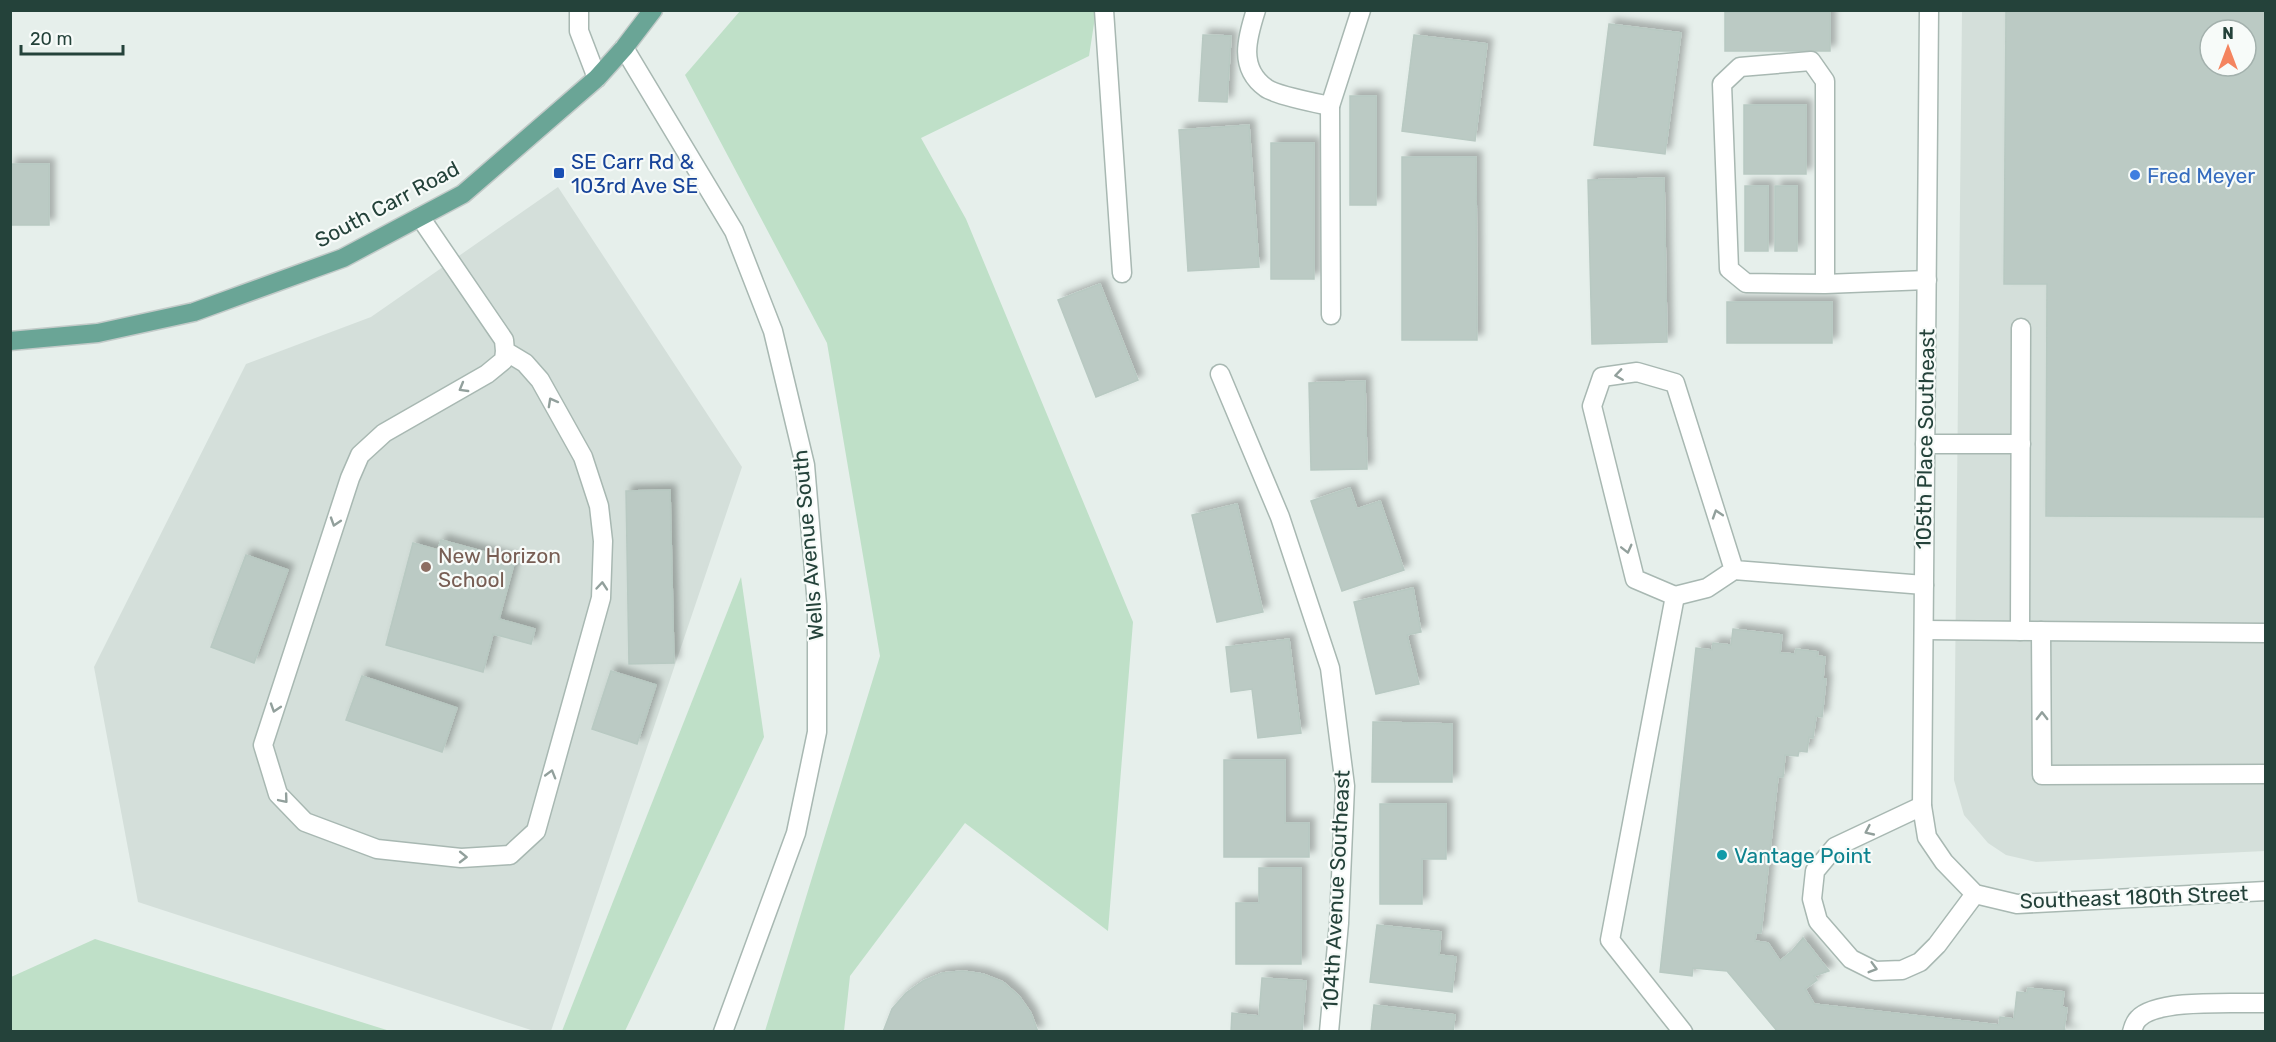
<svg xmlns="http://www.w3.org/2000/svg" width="2276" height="1042" font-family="Rubik,sans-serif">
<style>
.built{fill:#d4dfda;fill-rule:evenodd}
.green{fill:#bfe0c8}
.building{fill:#bbcac4;stroke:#b8c9c2;stroke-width:1.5;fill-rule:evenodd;filter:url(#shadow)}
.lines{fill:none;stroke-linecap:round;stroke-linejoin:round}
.minor-casing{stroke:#a8b8b2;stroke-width:21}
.major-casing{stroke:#c2cac8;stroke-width:21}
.minor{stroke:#fff;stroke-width:18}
.major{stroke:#6aa596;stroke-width:18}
.oneway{stroke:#92a09c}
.transit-dot{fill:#1a4fb4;stroke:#f7fbf9;stroke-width:2}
.shop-dot{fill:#3f7fe0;stroke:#f7fbf9;stroke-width:2}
.education-dot{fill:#8d6e63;stroke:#f7fbf9;stroke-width:2}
.culture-dot{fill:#0f9aa8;stroke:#f7fbf9;stroke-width:2}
.labels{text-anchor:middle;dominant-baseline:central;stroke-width:4.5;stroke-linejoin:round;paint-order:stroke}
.transit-label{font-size:21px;fill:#164399;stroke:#f7fbf9;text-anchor:start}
.shop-label{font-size:21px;fill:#366cbe;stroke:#f7fbf9;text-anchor:start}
.street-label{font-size:21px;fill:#24423a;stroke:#f7fbf9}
.education-label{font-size:21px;fill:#785e54;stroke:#f7fbf9;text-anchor:start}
.culture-label{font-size:21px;fill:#0d838f;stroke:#f7fbf9;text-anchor:start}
</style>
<defs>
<filter id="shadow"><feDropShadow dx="5.5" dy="-5.5" stdDeviation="3" flood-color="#0004"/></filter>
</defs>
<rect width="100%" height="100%" fill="#e6efeb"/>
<g class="built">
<path d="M 1962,11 L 2265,11 L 2265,851 L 2036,862 L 2006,855 L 1988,843 L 1964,815 L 1954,780 ZM 2210,30 L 2246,30 L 2246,66 L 2210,66 Z"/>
<polygon points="558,187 742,467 551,1031 534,1031 138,902 94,667 246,364 371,317"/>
</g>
<g class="green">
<polygon points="740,11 1096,11 1089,56 921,138 966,219 1133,622 1108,931 965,823 850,976 844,1031 765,1031 880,656 827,343 685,75"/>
<polygon points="741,577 764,737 625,1031 562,1031"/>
<polygon points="95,939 390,1031 11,1031 11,977"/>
</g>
<g class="building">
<path d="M 2006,10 L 2266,10 L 2266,517 L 2046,516 L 2047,284 L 2004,284 ZM 2210,30 L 2246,30 L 2246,66 L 2210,66 Z"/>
<rect x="1725" y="12" width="105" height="39"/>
<polygon points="1609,24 1681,33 1665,154 1594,145"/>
<polygon points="1203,35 1231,36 1227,102 1199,101"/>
<polygon points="1414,35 1487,44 1475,141 1402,131"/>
<rect x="1350" y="96" width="26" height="109"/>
<rect x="1744" y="105" width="62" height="69"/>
<polygon points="1249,125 1259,267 1188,271 1179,130"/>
<rect x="1271" y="143" width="43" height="136"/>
<polygon points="1402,157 1476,157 1477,340 1402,340"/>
<rect x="10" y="164" width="39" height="61"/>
<polygon points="1664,178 1667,342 1592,344 1588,180"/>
<rect x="1745" y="186" width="23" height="65"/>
<rect x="1775" y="186" width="22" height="65"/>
<polygon points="1100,284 1138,380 1096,397 1058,300"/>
<rect x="1727" y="302" width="105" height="41"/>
<polygon points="1365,381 1367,469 1311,470 1309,383"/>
<polygon points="1350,488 1357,509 1380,501 1404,570 1342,591 1311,501"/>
<polygon points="670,490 674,663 629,664 626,491"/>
<polygon points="1237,504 1263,612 1217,622 1192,515"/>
<polygon points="441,540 515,560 499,619 535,629 531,644 493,634 483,672 386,645 413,543 438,550"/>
<polygon points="246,555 288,570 254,663 211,647"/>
<polygon points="1413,588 1421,632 1407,635 1419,684 1376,694 1354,602"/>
<polygon points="1733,629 1782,635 1780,653 1795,654 1796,649 1818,652 1817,656 1825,657 1823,679 1826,679 1822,717 1816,716 1813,738 1809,737 1807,752 1799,751 1798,756 1785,755 1783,777 1778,777 1761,933 1756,933 1755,941 1768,943 1780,961 1792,951 1803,938 1829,971 1814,976 1817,980 1805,989 1814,1004 1999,1025 2000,1017 2014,1019 2017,992 2027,993 2028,988 2064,992 2062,1007 2067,1008 2064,1030 2073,1032 1778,1032 1727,971 1693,968 1692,976 1660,972 1696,648 1712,650 1713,643 1731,645"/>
<polygon points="1289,639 1301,733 1258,738 1252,689 1231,692 1226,647"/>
<polygon points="611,671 656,685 637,744 592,729"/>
<polygon points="362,676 457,708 442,752 346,720"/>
<polygon points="1373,722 1452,724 1452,782 1372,782"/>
<polygon points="1224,760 1285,760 1285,823 1309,823 1309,857 1224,857"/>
<polygon points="1380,804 1446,804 1446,859 1422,859 1422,904 1380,904"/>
<polygon points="1259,868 1301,868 1301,964 1236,964 1236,903 1259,903"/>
<polygon points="1377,925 1441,932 1439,955 1456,957 1452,992 1370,982"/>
<polygon points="963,971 983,974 1003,982 1019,996 1031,1013 1038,1032 883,1032 892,1009 906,993 923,981 942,973"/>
<polygon points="1262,978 1306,981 1302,1032 1231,1032 1232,1013 1259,1016"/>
<polygon points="1374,1005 1455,1015 1453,1032 1371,1032"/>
</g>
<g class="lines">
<defs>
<g id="minor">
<polyline points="579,10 579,31 597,78"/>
<polyline points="1104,10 1122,273"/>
<path d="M 1256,10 C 1247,38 1238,68 1266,88 C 1275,95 1316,103 1330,106"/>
<polyline points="1929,10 1922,806 1927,837 1944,862 1975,894 2017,904 2266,891"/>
<polyline points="624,48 734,231 773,331 805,465 817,605 817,732 796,833 723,1032"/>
<polyline points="420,217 504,340 505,351 504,360 487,374 384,433 360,455 350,478 263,745 278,794 305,822 377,849 461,858 510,855 536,831 601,598 603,541 599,506 583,457 540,380 525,363 505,351"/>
<polyline points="1825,284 1825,81 1811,61 1740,67 1722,84 1729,269 1746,283 1825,284 1927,280"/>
<polyline points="1331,315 1330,106 1361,10"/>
<polyline points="1220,374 1280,517 1330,668 1345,786 1339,923 1329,1032"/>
<polyline points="1925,444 2021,444"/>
<polyline points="1734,570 1675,383 1637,372 1602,377 1592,406 1635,579 1675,596 1707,588 1734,570 1924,585"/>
<polyline points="1675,596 1610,940 1683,1032"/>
<polyline points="1924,630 2266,633"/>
<polyline points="2020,631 2021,328"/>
<polyline points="2041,631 2042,775 2266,774"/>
<polyline points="1922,806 1835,847 1815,871 1812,899 1818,921 1851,959 1875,971 1902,970 1920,962 1937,945 1975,894"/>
<path d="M 2132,1032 C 2133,1028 2135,1022 2138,1019 C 2157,998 2237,1004 2266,1003"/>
</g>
<polyline id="major" points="10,341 98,333 194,312 343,258 463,194 597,78 624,48 653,10"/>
</defs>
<use href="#minor" class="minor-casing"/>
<use href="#major" class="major-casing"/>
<use href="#minor" class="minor"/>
<use href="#major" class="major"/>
</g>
<defs><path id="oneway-chevron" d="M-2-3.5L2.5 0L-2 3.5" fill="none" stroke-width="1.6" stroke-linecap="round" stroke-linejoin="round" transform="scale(1.5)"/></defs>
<g class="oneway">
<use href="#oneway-chevron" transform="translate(1619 375) rotate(172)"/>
<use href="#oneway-chevron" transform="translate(463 388) rotate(150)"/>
<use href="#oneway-chevron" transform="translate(552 402) rotate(-119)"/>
<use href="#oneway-chevron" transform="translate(1717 514) rotate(-108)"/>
<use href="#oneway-chevron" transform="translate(335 522) rotate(108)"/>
<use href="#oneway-chevron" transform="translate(1627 549) rotate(76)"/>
<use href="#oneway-chevron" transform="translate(602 586) rotate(-85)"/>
<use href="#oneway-chevron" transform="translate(275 708) rotate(108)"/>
<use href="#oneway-chevron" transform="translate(2042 716) rotate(-90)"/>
<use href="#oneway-chevron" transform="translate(551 774) rotate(-74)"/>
<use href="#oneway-chevron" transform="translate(284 799) rotate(50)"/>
<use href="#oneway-chevron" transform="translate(1869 831) rotate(155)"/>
<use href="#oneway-chevron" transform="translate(463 857) rotate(1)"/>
<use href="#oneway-chevron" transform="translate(1873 968) rotate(16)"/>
</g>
<rect class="transit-dot" x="553" y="167" width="12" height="12" rx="3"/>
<circle class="shop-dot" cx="2135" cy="175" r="6"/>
<circle class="education-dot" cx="426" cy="567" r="6"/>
<circle class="culture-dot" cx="1722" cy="855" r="6"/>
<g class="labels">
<g class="transit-label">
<text x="571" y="161">SE Carr Rd &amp;<tspan x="571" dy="24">103rd Ave SE</tspan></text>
</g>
<g class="shop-label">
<text x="2147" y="175">Fred Meyer</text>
</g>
<g class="street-label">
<text transform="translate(387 204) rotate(-28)">South Carr Road</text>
<text transform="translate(1925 439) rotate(-89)">105th Place Southeast</text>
<text transform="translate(808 545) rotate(-95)">Wells Avenue South</text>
<text transform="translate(1336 890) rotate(-87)">104th Avenue Southeast</text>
<text transform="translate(2134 897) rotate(-2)">Southeast 180th Street</text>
</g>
<g class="education-label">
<text x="438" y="555">New Horizon<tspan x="438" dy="24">School</tspan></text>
</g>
<g class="culture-label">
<text x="1734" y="855">Vantage Point</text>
</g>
</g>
<rect width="2276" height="1042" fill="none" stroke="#24423a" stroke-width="24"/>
<g transform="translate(2228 48)"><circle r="28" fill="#f7fbf9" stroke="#a3b1ad" stroke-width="1.5"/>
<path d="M0-4.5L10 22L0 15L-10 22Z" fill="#f4845f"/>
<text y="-9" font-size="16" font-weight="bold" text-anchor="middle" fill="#24423a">N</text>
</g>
<path d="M21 45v9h102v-9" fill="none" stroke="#24423a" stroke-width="3"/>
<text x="30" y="45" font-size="18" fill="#24423a" stroke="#f7fbf9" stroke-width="4.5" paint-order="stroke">20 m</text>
</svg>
